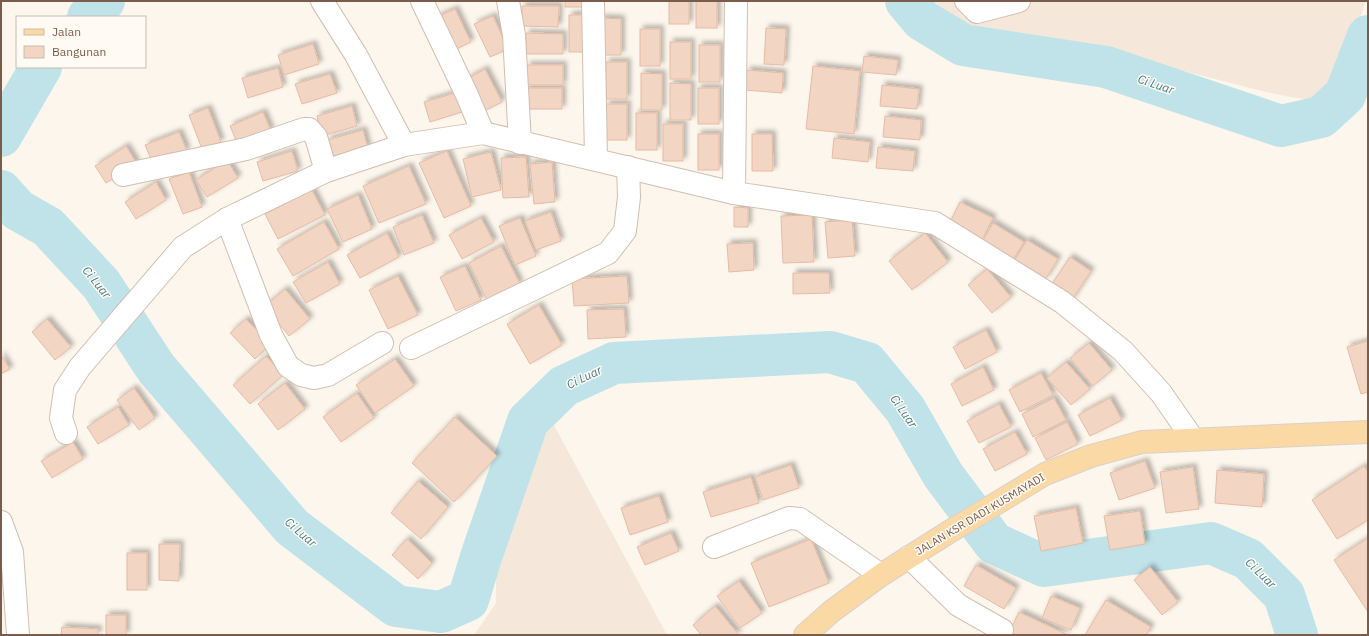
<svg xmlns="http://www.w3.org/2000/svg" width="1369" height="636" font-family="'IBM Plex Sans',sans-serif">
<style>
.residential{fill:#f5e8da}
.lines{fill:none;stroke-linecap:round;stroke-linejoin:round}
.river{stroke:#bfe3e8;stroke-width:42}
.building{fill:#f3d5c3;stroke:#e6bba3;filter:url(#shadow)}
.minor-casing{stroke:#d1beb0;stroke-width:24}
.major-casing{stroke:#dad1cd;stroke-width:24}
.minor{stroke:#fff;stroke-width:22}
.major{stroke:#fbd9a5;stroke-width:22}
.labels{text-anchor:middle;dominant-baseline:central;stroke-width:3;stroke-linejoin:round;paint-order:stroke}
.street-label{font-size:11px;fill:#7a5c4d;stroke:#fffaf3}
.water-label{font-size:12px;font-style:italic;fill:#437c86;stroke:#fffaf3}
</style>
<defs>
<filter id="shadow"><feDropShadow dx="3.5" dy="-3.5" stdDeviation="2" flood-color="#0004"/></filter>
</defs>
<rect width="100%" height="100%" fill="#fdf6ec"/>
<g class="residential">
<polygon points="933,1 1366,1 1348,52 1330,88 1308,100 1270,93 1113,53 1014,40 966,24"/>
<polygon points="549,416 667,635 474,635 496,603 496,578"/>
</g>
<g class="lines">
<g class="river">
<polyline points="906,1 922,20 963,45 1106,67 1281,126 1321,117 1345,95 1368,36"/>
<polyline points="88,17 104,1"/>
<polyline points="1,136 41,67"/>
<polyline points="1,191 18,210 48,227 101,284 156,368 292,527 396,606 441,612 468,600 481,557 528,421 564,386 614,363 830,352 867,363 905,409 943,475 994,543 1044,566 1211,543 1248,559 1284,595 1297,635"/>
</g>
</g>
<g class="building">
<rect x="565" y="1" width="21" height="6"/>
<rect x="669" y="1" width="20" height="23"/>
<rect x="696" y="1" width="21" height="27"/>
<polygon points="522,6 559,6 558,27 522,26"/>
<polygon points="455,9 471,42 452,51 437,17"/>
<rect x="569" y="15" width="20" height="37"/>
<polygon points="493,16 508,49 490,57 474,24"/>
<polygon points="600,18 621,19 621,55 600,55"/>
<polygon points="766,28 786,29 784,65 764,64"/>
<rect x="640" y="29" width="20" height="37"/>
<polygon points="526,33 563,34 563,54 526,54"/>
<rect x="670" y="42" width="21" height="37"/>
<polygon points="313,44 319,64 284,75 278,55"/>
<rect x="699" y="45" width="21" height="37"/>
<polygon points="864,56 898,60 896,75 862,72"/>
<rect x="606" y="62" width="21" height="37"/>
<rect x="527" y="65" width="36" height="20"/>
<polygon points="813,66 860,71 854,134 806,129"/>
<polygon points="278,68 283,87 248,98 242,78"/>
<polygon points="485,69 502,102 484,111 467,79"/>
<polygon points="747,70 783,73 782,93 745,90"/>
<polygon points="641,73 662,74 662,110 641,110"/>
<polygon points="330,74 337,93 302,104 295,84"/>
<polygon points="670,83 691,84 691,120 670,120"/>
<polygon points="882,85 919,89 917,109 880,106"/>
<rect x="525" y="88" width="37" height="21"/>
<rect x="698" y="88" width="21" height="36"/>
<polygon points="459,92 465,111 430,122 424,102"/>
<rect x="606" y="104" width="21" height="36"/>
<polygon points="352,106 357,126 322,136 317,116"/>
<polygon points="208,108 221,142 202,149 189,115"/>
<polygon points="263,112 271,131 238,145 230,126"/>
<rect x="636" y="113" width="21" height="37"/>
<polygon points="885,116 921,120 920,140 883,137"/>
<rect x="663" y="124" width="20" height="37"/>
<polygon points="363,130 368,149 333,160 327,140"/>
<polygon points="179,132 187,151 153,164 145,145"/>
<rect x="698" y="134" width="21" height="36"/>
<polygon points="752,134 772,134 773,171 752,171"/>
<polygon points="834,138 870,142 868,162 832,158"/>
<polygon points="126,146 137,164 106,183 95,166"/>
<polygon points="878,147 915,151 913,171 876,168"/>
<polygon points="292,151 298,171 263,181 257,162"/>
<polygon points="447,151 471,206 444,218 419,163"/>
<polygon points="491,152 501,190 472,197 463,159"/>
<polygon points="526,157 529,197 503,198 501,158"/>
<polygon points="227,160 238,178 207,197 196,180"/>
<polygon points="552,162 555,202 534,204 530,164"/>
<polygon points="409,166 426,204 379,223 363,186"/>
<polygon points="189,172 202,207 183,214 169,179"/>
<polygon points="156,182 166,200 136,219 125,202"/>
<polygon points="312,190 325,215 278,239 265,214"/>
<polygon points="358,195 372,229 343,242 327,209"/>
<polygon points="960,202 993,218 982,240 949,224"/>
<polygon points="734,207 748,208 748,227 734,227"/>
<polygon points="551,212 561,241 536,250 525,221"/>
<polygon points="422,215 434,243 404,255 393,227"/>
<polygon points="812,215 814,262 783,263 781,216"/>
<polygon points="481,218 494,242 462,259 449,235"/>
<polygon points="520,218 536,256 515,265 499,226"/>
<polygon points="852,220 855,256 828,258 825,222"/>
<polygon points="324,222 339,249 293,276 277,249"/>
<polygon points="993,223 1024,242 1011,263 981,244"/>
<polygon points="387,233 399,257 360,278 347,255"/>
<polygon points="925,233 948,262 912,290 889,261"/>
<polygon points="1027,240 1058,259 1045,280 1014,261"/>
<polygon points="753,243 754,270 729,272 727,244"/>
<polygon points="501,246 520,284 487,300 469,263"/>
<polygon points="1070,257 1091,271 1071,301 1050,287"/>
<polygon points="328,262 340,284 306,303 293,282"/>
<polygon points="465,266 481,300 456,311 440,277"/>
<polygon points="987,269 1011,297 992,313 968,285"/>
<polygon points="793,273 829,273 830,293 793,294"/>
<polygon points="398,276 418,315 388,329 369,290"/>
<polygon points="627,276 629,303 574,306 572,279"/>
<polygon points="285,289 310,319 289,336 265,306"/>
<polygon points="539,305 562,345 530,364 507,324"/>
<polygon points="624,309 626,337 588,339 587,310"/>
<polygon points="47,319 71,347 55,360 32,332"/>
<polygon points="246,319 270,344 255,359 230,333"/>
<polygon points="986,330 997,352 965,369 953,347"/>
<polygon points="1368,341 1368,392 1361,394 1347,347"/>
<polygon points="1089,343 1112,370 1093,386 1070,358"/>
<polygon points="1,355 10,369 1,374"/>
<polygon points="266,356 283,375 250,404 233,385"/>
<polygon points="395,359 414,386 375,413 356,385"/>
<polygon points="1066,362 1090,389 1071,405 1047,378"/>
<polygon points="983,367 994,390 962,406 951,384"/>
<polygon points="1041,373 1053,395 1020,412 1009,390"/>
<polygon points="285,383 305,409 278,430 258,404"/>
<polygon points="134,388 155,418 139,430 117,400"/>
<polygon points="357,393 374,418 341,442 323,417"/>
<polygon points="1054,398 1066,420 1033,437 1022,414"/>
<polygon points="1110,398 1122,420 1090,436 1078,415"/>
<polygon points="999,404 1011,427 979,443 967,421"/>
<polygon points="118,407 129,425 98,444 87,427"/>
<polygon points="455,417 497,456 454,502 412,463"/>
<polygon points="1067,422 1078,444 1046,460 1035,438"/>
<polygon points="1015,432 1027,454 995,471 983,449"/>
<polygon points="73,442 83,459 52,478 41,461"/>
<polygon points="1145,461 1155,488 1119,500 1110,473"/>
<polygon points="791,465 799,488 763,500 755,477"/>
<polygon points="1364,466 1368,472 1368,520 1337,539 1312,500"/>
<polygon points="1193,467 1199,509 1166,513 1160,472"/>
<polygon points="1217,470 1264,474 1262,507 1215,503"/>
<polygon points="751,477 759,503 711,517 703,492"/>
<polygon points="418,481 448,507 421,539 391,513"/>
<polygon points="659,496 668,522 630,535 621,508"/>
<polygon points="1076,508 1083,543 1041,551 1034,516"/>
<polygon points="1140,511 1145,544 1110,550 1104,516"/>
<polygon points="671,533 679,551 645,565 637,547"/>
<polygon points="1368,538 1368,612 1334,560"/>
<polygon points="407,539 432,563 418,579 392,555"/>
<polygon points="811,539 829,583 769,607 751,563"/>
<polygon points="159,544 180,544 179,581 159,580"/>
<rect x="127" y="553" width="20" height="37"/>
<polygon points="976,565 1016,588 1004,609 964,586"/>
<polygon points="1150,567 1178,602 1162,615 1134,580"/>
<polygon points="739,581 762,613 740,628 717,596"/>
<polygon points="1051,596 1080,608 1071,630 1042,618"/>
<polygon points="1106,600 1151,627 1146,635 1085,635"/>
<polygon points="715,606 739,635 701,635 693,625"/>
<polygon points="1019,612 1068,635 1008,635"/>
<rect x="106" y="615" width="20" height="20"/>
<polygon points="62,627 98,629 98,635 61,635"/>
</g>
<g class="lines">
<defs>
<g id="minor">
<polyline points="322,1 356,55 404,145"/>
<polyline points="422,1 467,95 483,133"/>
<polyline points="508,1 514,35 520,143"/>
<polyline points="593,1 596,159"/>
<polyline points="966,1 977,12 1019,1"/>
<polyline points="123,175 246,149 304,129 309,129 316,137 326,171"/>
<polyline points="734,193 736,1"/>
<polyline points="227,219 271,335 288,366 301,375 314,378 328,375 382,343"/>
<polyline points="411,348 608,253 625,231 629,197 628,167"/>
<polyline points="66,433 61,418 65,390 80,367 183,247 227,219 326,171 404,145 483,133 734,193 935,223 1062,302 1123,351 1161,393 1193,439"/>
<polyline points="1,522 12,552 18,635"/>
<polyline points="714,547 789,518 800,519 881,575"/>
<polyline points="909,557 958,605 1002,630"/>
</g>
<polyline id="major" points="805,635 832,611 881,575 949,532 1045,474 1091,456 1142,442 1368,432"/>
</defs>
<use href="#minor" class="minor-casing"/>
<use href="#major" class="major-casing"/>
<use href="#minor" class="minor"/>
<use href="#major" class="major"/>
</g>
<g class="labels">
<g class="street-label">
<text transform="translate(980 514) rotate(-31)">JALAN KSR DADI KUSMAYADI</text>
</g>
<g class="water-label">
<text transform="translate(1156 84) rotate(19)">Ci Luar</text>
<text transform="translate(97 282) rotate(51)">Ci Luar</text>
<text transform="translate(584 377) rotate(-26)">Ci Luar</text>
<text transform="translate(904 411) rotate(55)">Ci Luar</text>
<text transform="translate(301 532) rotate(41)">Ci Luar</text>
<text transform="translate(1261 573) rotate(44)">Ci Luar</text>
</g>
</g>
<rect width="1369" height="636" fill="none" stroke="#7a5c4d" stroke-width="4"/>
<rect x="16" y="16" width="130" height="52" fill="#fffaf3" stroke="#cabbb1"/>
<rect x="24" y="29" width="20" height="6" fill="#fbd9a5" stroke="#cabbb1"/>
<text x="52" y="36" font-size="12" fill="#7a5c4d">Jalan</text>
<rect x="24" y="46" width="20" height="12" fill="#f3d5c3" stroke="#cabbb1"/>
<text x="52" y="56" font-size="12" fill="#7a5c4d">Bangunan</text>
</svg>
